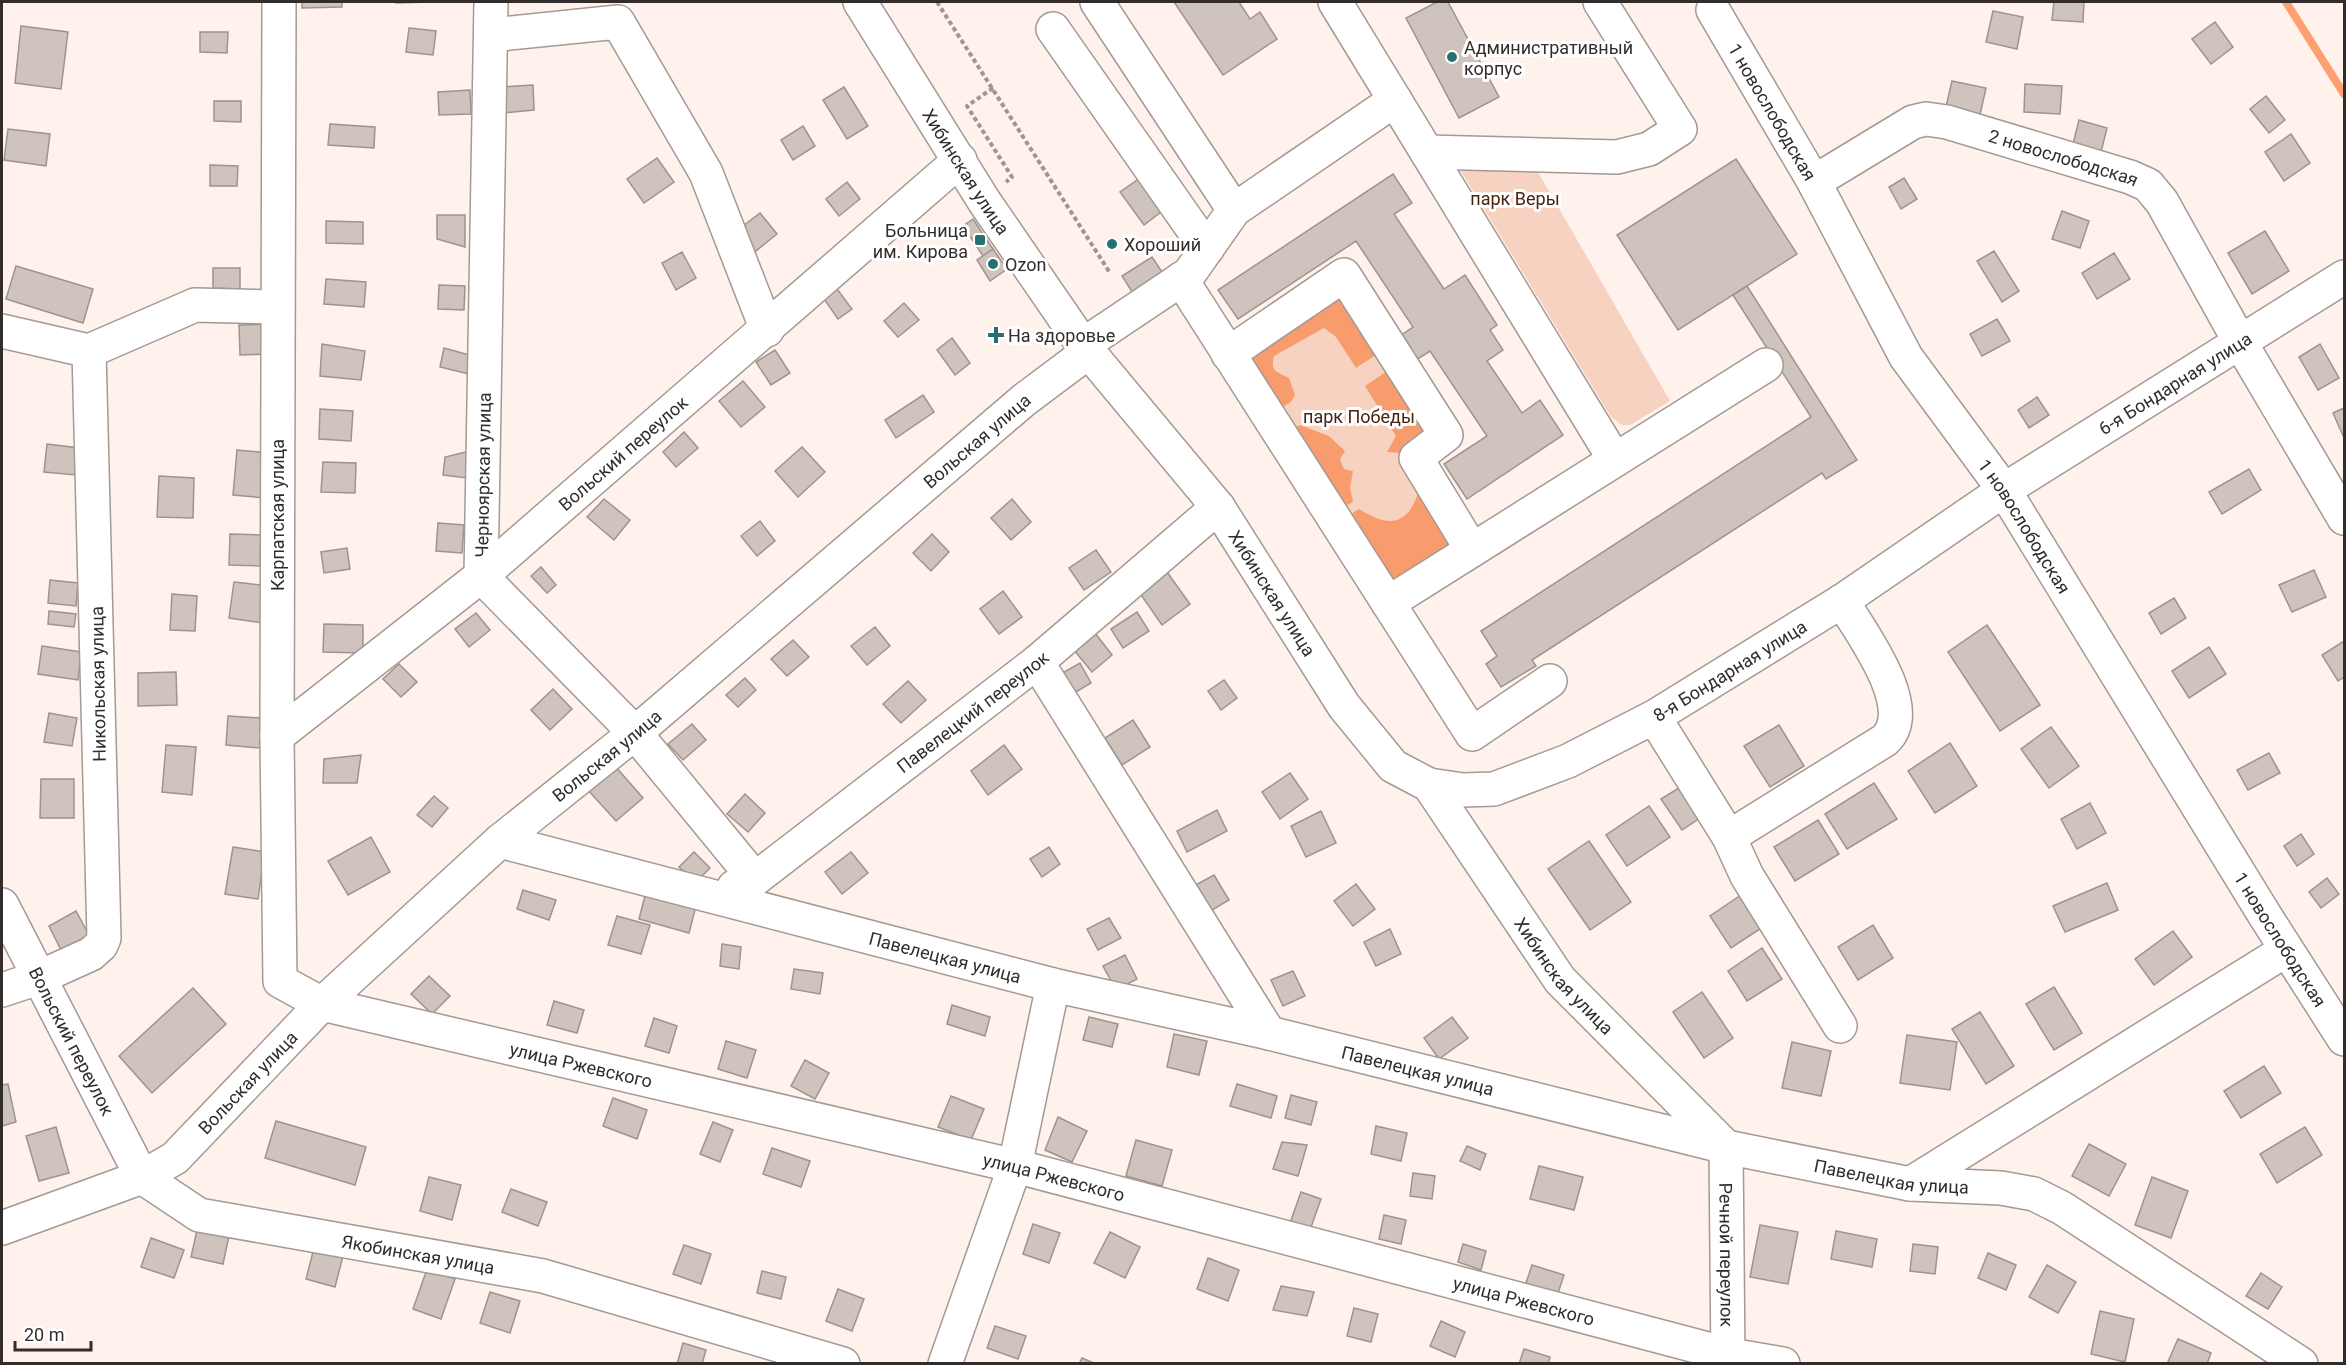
<svg xmlns="http://www.w3.org/2000/svg" width="2346" height="1365" font-family="Roboto,sans-serif">
<style>
.green{fill:#f7d2c0}
.forest{fill:#f99c6d}
.lines{fill:none;stroke-linecap:round;stroke-linejoin:round}
.stream{stroke:#fea071;stroke-width:8}
.building{fill:#cfc3bd;stroke:#9e938d;stroke-width:1.5}
.minor-casing{stroke:#a49993;stroke-width:36}
.path{stroke:#9f9692;stroke-width:4;stroke-dasharray:4.5 3;stroke-linecap:butt}
.minor{stroke:#fff;stroke-width:33}
.poi-dot{fill:#257072;stroke:#fff;stroke-width:2}
.labels{text-anchor:middle;dominant-baseline:central;stroke-width:6;stroke-linejoin:round;paint-order:stroke}
.poi-label{font-size:18px;fill:#322d2b;stroke:#fff;text-anchor:start}
.street-label{font-size:18px;fill:#322d2b;stroke:#fff}
.park-label{font-size:18px;fill:#46220f;stroke:#fff}
</style>
<rect width="100%" height="100%" fill="#fff2ec"/>
<g class="green">
<polygon points="1534,165 1670,401 1630,425 1622,425 1611,417 1459,168"/>
<polygon points="1352,301 1428,445 1458,536 1371,545 1273,390 1261,386 1250,351"/>
</g>
<g class="forest">
<path d="M 1339,296 L 1385,349 L 1356,368 L 1336,337 L 1324,328 L 1274,356 C 1270,372 1276,371 1289,378 L 1295,395 L 1291,402 L 1283,407 L 1273,390 L 1261,386 L 1249,365 L 1250,351 Z"/>
<polygon points="1396,365 1432,418 1411,457 1400,453 1387,452 1396,436 1365,386"/>
<polygon points="1300,425 1329,436 1345,451 1340,459 1344,469 1353,471 1350,488 1353,502 1346,506 1296,427"/>
<path d="M 1418,493 L 1453,548 L 1395,579 L 1385,578 L 1351,514 L 1359,509 C 1387,527 1407,527 1418,493 Z"/>
</g>
<g class="lines">
<polyline class="stream" points="2286,2 2344,94"/>
</g>
<g class="building">
<polygon points="302,2 342,2 342,7 302,8"/>
<polygon points="396,2 432,2 396,3"/>
<polygon points="1174,2 1239,2 1250,19 1260,12 1277,39 1223,75"/>
<polygon points="1437,2 1448,2 1499,97 1459,118 1406,18"/>
<polygon points="2054,2 2084,2 2083,22 2052,20"/>
<polygon points="1993,11 2023,17 2017,49 1986,42"/>
<polygon points="2215,22 2233,47 2211,64 2192,39"/>
<polygon points="21,26 68,32 61,89 15,83"/>
<polygon points="409,28 436,31 433,55 406,52"/>
<polygon points="200,32 228,32 227,53 200,52"/>
<polygon points="1952,81 1986,88 1979,119 1945,111"/>
<polygon points="2025,84 2062,86 2060,114 2024,112"/>
<polygon points="533,85 534,110 503,113 501,87"/>
<polygon points="844,87 868,126 847,139 823,100"/>
<polygon points="470,90 471,114 439,115 438,92"/>
<polygon points="2266,96 2285,120 2269,133 2250,109"/>
<polygon points="214,101 241,101 241,122 214,121"/>
<polygon points="2079,120 2107,128 2101,152 2073,144"/>
<polygon points="330,124 375,127 374,148 328,145"/>
<polygon points="803,126 815,146 793,160 781,140"/>
<polygon points="8,129 50,134 46,166 4,160"/>
<polygon points="2291,134 2310,163 2284,181 2265,152"/>
<polygon points="657,158 674,182 644,203 627,179"/>
<polygon points="1736,159 1797,254 1678,330 1617,235"/>
<polygon points="210,165 238,166 237,186 210,186"/>
<polygon points="1393,174 1412,203 1394,214 1444,289 1465,275 1497,325 1490,330 1503,350 1487,361 1522,413 1540,400 1563,435 1467,499 1444,464 1487,436 1430,351 1413,362 1397,338 1413,327 1356,241 1238,319 1218,290"/>
<polygon points="1143,176 1166,208 1144,225 1120,192"/>
<polygon points="1904,178 1917,199 1901,209 1889,187"/>
<polygon points="847,182 860,199 839,216 826,199"/>
<polygon points="2062,211 2089,221 2080,248 2052,239"/>
<polygon points="760,213 777,234 751,255 734,233"/>
<polygon points="437,215 465,215 465,247 437,239"/>
<polygon points="973,219 993,249 983,256 963,226"/>
<polygon points="326,221 363,222 363,244 326,243"/>
<polygon points="2265,231 2289,271 2252,294 2228,253"/>
<polygon points="993,249 1007,269 990,281 977,260"/>
<polygon points="1994,251 2019,291 2002,302 1977,261"/>
<polygon points="682,252 696,278 676,290 662,263"/>
<polygon points="2114,253 2130,279 2097,299 2082,273"/>
<polygon points="1152,257 1168,281 1138,301 1122,276"/>
<polygon points="16,266 93,289 83,323 6,299"/>
<polygon points="213,268 240,268 240,289 213,288"/>
<polygon points="326,279 366,282 364,307 324,304"/>
<polygon points="439,285 465,286 464,310 438,309"/>
<polygon points="1747,286 1857,460 1826,479 1822,473 1532,660 1536,666 1501,687 1486,664 1497,656 1481,631 1811,417 1733,295"/>
<polygon points="837,289 852,309 838,319 824,299"/>
<polygon points="904,303 919,320 898,337 884,321"/>
<polygon points="1997,319 2010,341 1982,356 1970,334"/>
<polygon points="270,324 271,354 240,355 239,325"/>
<polygon points="952,338 970,363 955,375 937,350"/>
<polygon points="322,344 365,351 361,380 320,376"/>
<polygon points="2320,344 2339,378 2318,390 2299,357"/>
<polygon points="444,348 473,356 469,374 440,367"/>
<polygon points="775,350 790,373 771,385 756,362"/>
<polygon points="743,381 765,407 741,427 719,401"/>
<polygon points="923,395 934,412 896,438 885,420"/>
<polygon points="2037,397 2049,415 2029,428 2018,410"/>
<polygon points="2344,408 2344,438 2333,413"/>
<polygon points="320,409 353,411 351,441 319,439"/>
<polygon points="684,432 698,448 676,467 663,452"/>
<polygon points="47,444 79,448 76,475 44,472"/>
<polygon points="802,447 825,472 798,497 775,471"/>
<polygon points="237,450 269,453 266,498 233,495"/>
<polygon points="470,451 467,478 443,475 445,457"/>
<polygon points="323,462 356,463 355,493 321,492"/>
<polygon points="2249,469 2261,490 2222,514 2209,492"/>
<polygon points="159,476 194,478 193,518 157,517"/>
<polygon points="604,499 630,520 614,540 587,517"/>
<polygon points="1012,499 1031,522 1011,540 991,518"/>
<polygon points="760,521 775,541 757,556 741,536"/>
<polygon points="438,523 464,525 462,553 436,551"/>
<polygon points="230,534 261,535 260,566 229,565"/>
<polygon points="932,534 949,552 931,571 913,553"/>
<polygon points="347,548 350,569 324,573 321,552"/>
<polygon points="1096,550 1111,572 1084,590 1069,568"/>
<polygon points="541,567 556,585 547,593 531,576"/>
<polygon points="2314,570 2326,597 2292,612 2279,585"/>
<polygon points="1167,572 1190,604 1162,625 1139,592"/>
<polygon points="50,580 78,583 76,606 48,603"/>
<polygon points="234,582 269,586 263,623 229,618"/>
<polygon points="1003,591 1022,617 999,634 980,609"/>
<polygon points="172,594 197,596 195,631 170,630"/>
<polygon points="2174,598 2186,618 2161,634 2149,613"/>
<polygon points="49,611 76,614 74,627 48,624"/>
<polygon points="1137,612 1149,631 1123,648 1111,629"/>
<polygon points="476,613 490,630 469,647 455,629"/>
<polygon points="324,624 363,625 363,653 323,652"/>
<polygon points="1987,625 2040,705 2000,731 1948,652"/>
<polygon points="875,627 890,646 867,665 851,646"/>
<polygon points="1095,633 1112,655 1092,672 1074,650"/>
<polygon points="793,640 809,657 787,676 771,659"/>
<polygon points="2344,641 2344,677 2338,681 2322,655"/>
<polygon points="42,646 81,652 78,680 38,674"/>
<polygon points="2209,647 2226,674 2189,698 2172,671"/>
<polygon points="1080,663 1091,683 1071,695 1059,675"/>
<polygon points="399,664 417,682 401,697 383,679"/>
<polygon points="176,672 177,705 138,706 138,673"/>
<polygon points="745,678 756,690 738,707 726,695"/>
<polygon points="1224,680 1237,698 1221,710 1208,691"/>
<polygon points="908,681 926,700 901,723 883,704"/>
<polygon points="553,689 572,709 550,730 531,710"/>
<polygon points="49,713 77,718 72,746 44,742"/>
<polygon points="228,716 262,718 260,748 226,745"/>
<polygon points="1133,720 1150,747 1122,765 1105,738"/>
<polygon points="692,724 706,740 683,760 668,744"/>
<polygon points="1779,725 1804,766 1770,787 1744,746"/>
<polygon points="2051,727 2079,766 2049,788 2021,749"/>
<polygon points="1950,743 1977,786 1935,813 1908,771"/>
<polygon points="166,745 196,747 192,795 162,792"/>
<polygon points="1004,745 1022,769 988,795 971,771"/>
<polygon points="2269,753 2280,773 2248,790 2237,770"/>
<polygon points="361,755 357,783 323,783 324,759"/>
<polygon points="615,766 643,798 616,821 588,790"/>
<polygon points="1290,773 1308,799 1280,819 1262,792"/>
<polygon points="41,779 74,779 74,818 40,818"/>
<polygon points="1874,783 1897,819 1847,849 1825,814"/>
<polygon points="1682,786 1703,816 1682,830 1661,799"/>
<polygon points="745,794 765,813 748,832 727,814"/>
<polygon points="434,796 448,808 432,827 417,815"/>
<polygon points="2090,803 2106,833 2077,849 2061,819"/>
<polygon points="1649,806 1670,837 1627,866 1606,835"/>
<polygon points="1217,810 1227,831 1187,852 1177,831"/>
<polygon points="1321,811 1336,843 1306,857 1291,826"/>
<polygon points="1818,820 1839,854 1795,881 1774,847"/>
<polygon points="2301,834 2314,854 2297,866 2284,846"/>
<polygon points="371,837 390,872 348,895 328,861"/>
<polygon points="1589,841 1631,902 1590,930 1548,869"/>
<polygon points="233,847 265,852 258,899 225,894"/>
<polygon points="1049,847 1060,864 1042,877 1030,859"/>
<polygon points="694,852 710,868 695,883 679,867"/>
<polygon points="851,852 868,873 842,894 825,872"/>
<polygon points="1214,875 1229,900 1207,913 1192,887"/>
<polygon points="2327,878 2339,894 2321,908 2309,892"/>
<polygon points="2107,883 2118,910 2065,932 2053,906"/>
<polygon points="1356,884 1375,909 1353,926 1334,901"/>
<polygon points="647,888 697,902 689,933 639,919"/>
<polygon points="523,890 556,900 549,920 517,909"/>
<polygon points="1744,893 1766,925 1731,948 1710,916"/>
<polygon points="76,911 89,935 61,950 49,926"/>
<polygon points="617,916 650,925 641,954 608,945"/>
<polygon points="1109,918 1121,938 1098,950 1087,929"/>
<polygon points="1873,925 1893,958 1858,980 1838,947"/>
<polygon points="1390,929 1401,954 1376,966 1364,942"/>
<polygon points="2173,931 2192,957 2154,985 2135,959"/>
<polygon points="722,944 741,947 739,969 720,966"/>
<polygon points="1762,948 1782,979 1747,1001 1728,971"/>
<polygon points="1125,955 1137,979 1116,990 1103,966"/>
<polygon points="794,969 823,973 820,994 791,989"/>
<polygon points="1293,971 1305,996 1283,1006 1271,980"/>
<polygon points="429,976 450,996 432,1014 411,994"/>
<polygon points="2054,987 2082,1033 2054,1050 2026,1004"/>
<polygon points="193,988 226,1024 152,1093 119,1056"/>
<polygon points="1702,992 1733,1038 1704,1058 1673,1012"/>
<polygon points="554,1001 584,1010 577,1033 547,1025"/>
<polygon points="952,1005 990,1017 985,1036 947,1024"/>
<polygon points="1980,1012 2014,1066 1986,1084 1952,1029"/>
<polygon points="1089,1017 1118,1024 1112,1047 1083,1040"/>
<polygon points="1452,1017 1468,1038 1439,1059 1424,1038"/>
<polygon points="654,1018 677,1026 669,1053 645,1046"/>
<polygon points="1174,1034 1207,1041 1199,1075 1167,1067"/>
<polygon points="1907,1035 1957,1042 1950,1090 1900,1083"/>
<polygon points="726,1041 756,1050 747,1078 718,1069"/>
<polygon points="1792,1042 1831,1051 1821,1096 1782,1088"/>
<polygon points="805,1060 829,1073 815,1099 791,1086"/>
<polygon points="2264,1066 2281,1093 2241,1118 2224,1091"/>
<polygon points="8,1084 16,1122 2,1126 2,1085"/>
<polygon points="1237,1084 1277,1096 1271,1118 1230,1106"/>
<polygon points="1291,1095 1317,1102 1311,1125 1285,1118"/>
<polygon points="951,1096 984,1109 971,1140 938,1127"/>
<polygon points="613,1098 647,1110 637,1139 603,1126"/>
<polygon points="1058,1117 1087,1131 1072,1162 1045,1150"/>
<polygon points="276,1121 366,1147 355,1185 265,1158"/>
<polygon points="713,1122 733,1130 720,1162 700,1154"/>
<polygon points="1376,1126 1407,1133 1401,1161 1371,1154"/>
<polygon points="56,1127 69,1173 39,1181 26,1136"/>
<polygon points="2305,1127 2322,1155 2277,1183 2260,1154"/>
<polygon points="1136,1140 1172,1150 1162,1186 1126,1176"/>
<polygon points="1282,1142 1307,1145 1298,1176 1273,1169"/>
<polygon points="2089,1144 2126,1164 2109,1196 2072,1176"/>
<polygon points="1467,1146 1486,1154 1480,1170 1460,1161"/>
<polygon points="772,1148 810,1161 801,1187 763,1174"/>
<polygon points="1539,1166 1583,1177 1574,1210 1530,1199"/>
<polygon points="1413,1173 1435,1176 1432,1199 1410,1196"/>
<polygon points="429,1177 461,1185 452,1220 420,1211"/>
<polygon points="2152,1177 2188,1191 2171,1238 2135,1225"/>
<polygon points="511,1189 547,1202 538,1226 502,1212"/>
<polygon points="1301,1192 1321,1199 1310,1230 1290,1223"/>
<polygon points="1384,1215 1406,1220 1401,1244 1379,1239"/>
<polygon points="1033,1224 1060,1233 1049,1263 1023,1254"/>
<polygon points="1760,1225 1798,1232 1788,1284 1750,1277"/>
<polygon points="197,1230 229,1236 223,1264 191,1257"/>
<polygon points="1836,1231 1877,1239 1872,1267 1831,1259"/>
<polygon points="1110,1232 1140,1247 1125,1278 1094,1263"/>
<polygon points="151,1238 184,1250 174,1278 141,1267"/>
<polygon points="1463,1244 1486,1251 1481,1270 1458,1262"/>
<polygon points="1913,1244 1938,1247 1935,1274 1910,1271"/>
<polygon points="684,1245 711,1254 701,1284 673,1274"/>
<polygon points="314,1248 343,1256 335,1287 306,1279"/>
<polygon points="1988,1253 2016,1265 2006,1290 1978,1278"/>
<polygon points="1208,1258 1239,1270 1228,1301 1197,1289"/>
<polygon points="1532,1265 1564,1275 1556,1299 1524,1289"/>
<polygon points="2047,1265 2076,1282 2058,1313 2029,1297"/>
<polygon points="427,1269 455,1279 441,1319 413,1309"/>
<polygon points="762,1271 786,1277 781,1299 757,1293"/>
<polygon points="2261,1273 2282,1287 2268,1309 2246,1296"/>
<polygon points="1281,1286 1314,1292 1307,1316 1273,1310"/>
<polygon points="838,1289 864,1299 852,1331 826,1321"/>
<polygon points="490,1292 520,1301 510,1333 480,1323"/>
<polygon points="1354,1308 1378,1314 1371,1342 1347,1336"/>
<polygon points="2100,1311 2134,1319 2125,1362 2091,1354"/>
<polygon points="1441,1321 1465,1332 1455,1357 1430,1346"/>
<polygon points="995,1326 1026,1336 1018,1359 987,1348"/>
<polygon points="2178,1339 2211,1353 2207,1364 2167,1364"/>
<polygon points="683,1343 706,1350 702,1364 677,1364"/>
<polygon points="1524,1349 1550,1357 1548,1364 1519,1364"/>
<polygon points="1082,1358 1096,1364 1079,1364"/>
</g>
<g class="lines">
<defs>
<g id="minor">
<path id="s1" d="M 279,2 L 277,736 L 280,981 L 322,1004 L 1015,1166 L 1730,1355 L 1783,1364"/>
<polyline points="491,2 481,576 635,733 755,879"/>
<path id="s2" d="M 860,2 L 984,201 L 1083,345 L 1218,507 L 1344,706 L 1393,766 L 1429,785 L 1560,980 L 1726,1147 L 1728,1364"/>
<polyline points="1097,2 1234,210"/>
<polyline points="1335,2 1615,460"/>
<path id="s3" d="M 1713,10 L 1814,182 L 1906,357 L 2004,490 L 2264,914 L 2344,1039"/>
<polyline points="1053,29 1207,249"/>
<polyline points="491,35 618,22 706,173 767,330"/>
<polyline points="1427,152 1617,157 1649,149 1680,129 1600,2"/>
<path id="s4" d="M 1814,182 L 1913,122 L 1926,119 L 1947,122 L 2130,177 L 2148,185 L 2162,202 L 2240,342 L 2344,518"/>
<polyline points="1181,279 1472,734 1550,681"/>
<polyline points="2,331 89,351 195,305 278,307"/>
<polyline points="1083,345 1189,274 1234,210 1395,100"/>
<polyline points="1228,354 1344,275 1446,435 1416,458 1472,550"/>
<polyline points="1388,603 1766,365"/>
<polyline points="1037,662 1269,1033"/>
<path d="M 1654,717 L 1729,837 L 1885,740 C 1919,708 1860,631 1842,601"/>
<path id="s5" d="M 277,736 L 481,576 L 960,160"/>
<path id="s6" d="M 1429,785 L 1463,790 L 1494,789 L 1568,761 L 1654,717 L 1842,601 L 2004,490 L 2344,277"/>
<polyline points="1729,837 1747,876 1840,1026"/>
<path id="s7" d="M 500,841 L 1053,985 L 1269,1033 L 1726,1147 L 1910,1184 L 2001,1188 L 2034,1194 L 2062,1208 L 2301,1364"/>
<path id="s8" d="M 734,887 L 755,879 L 1037,662 L 1218,507"/>
<path id="s9" d="M 2,905 L 142,1177 L 199,1215 L 543,1276 L 843,1364"/>
<polyline points="2,990 38,978 91,954 101,945 104,938 89,351"/>
<polyline points="1910,1184 2286,950"/>
<path id="s10" d="M 2,1228 L 142,1177 L 175,1158 L 322,1004 L 500,841 L 635,733 L 1024,400 L 1088,352"/>
<polyline points="945,1364 1015,1166 1053,985"/>
</g>
</defs>
<use href="#minor" class="minor-casing"/>
<g class="path">
<polyline points="937,2 1110,273"/>
<polyline points="993,88 967,106 1012,177 1006,182"/>
</g>
<use href="#minor" class="minor"/>
</g>
<g class="poi-dot">
<circle cx="1452" cy="57" r="6"/>
<rect x="974" y="234" width="12" height="12" rx="3"/>
<circle cx="1112" cy="244" r="6"/>
<circle cx="993" cy="264" r="6"/>
<path d="M993 326h6v6h6v6h-6v6h-6v-6h-6v-6h6z"/>
</g>
<g class="labels">
<g class="poi-label">
<text x="1464" y="47">Административный<tspan x="1464" dy="21">корпус</tspan></text>
<text x="968" y="230" text-anchor="end">Больница<tspan x="968" dy="21">им. Кирова</tspan></text>
<text x="1124" y="244">Хороший</text>
<text x="1005" y="264">Ozon</text>
<text x="1008" y="335">На здоровье</text>
</g>
<g class="street-label">
<text stroke="none"><textPath href="#s3" startOffset="118">1 новослободская</textPath></text>
<text stroke="none"><textPath href="#s4" startOffset="272">2 новослободская</textPath></text>
<text stroke="none"><textPath href="#s2" startOffset="200">Хибинская улица</textPath></text>
<text stroke="none"><textPath href="#s6" startOffset="860">6-я Бондарная улица</textPath></text>
<text stroke="none"><textPath href="#s10" startOffset="1264">Вольская улица</textPath></text>
<text stroke="none"><textPath href="#s5" startOffset="447">Вольский переулок</textPath></text>
<text transform="translate(483 475) rotate(-89)">Черноярская улица</text>
<text transform="translate(277 515) rotate(-90)">Карпатская улица</text>
<text stroke="none"><textPath href="#s3" startOffset="604">1 новослободская</textPath></text>
<text stroke="none"><textPath href="#s2" startOffset="722">Хибинская улица</textPath></text>
<text stroke="none"><textPath href="#s6" startOffset="330">8-я Бондарная улица</textPath></text>
<text transform="translate(98 684) rotate(-91)">Никольская улица</text>
<text stroke="none"><textPath href="#s8" startOffset="297">Павелецкий переулок</textPath></text>
<text stroke="none"><textPath href="#s10" startOffset="778">Вольская улица</textPath></text>
<text stroke="none"><textPath href="#s3" startOffset="1090">1 новослободская</textPath></text>
<text stroke="none"><textPath href="#s7" startOffset="460">Павелецкая улица</textPath></text>
<text stroke="none"><textPath href="#s2" startOffset="1208">Хибинская улица</textPath></text>
<text stroke="none"><textPath href="#s9" startOffset="153">Вольский переулок</textPath></text>
<text stroke="none"><textPath href="#s1" startOffset="1293">улица Ржевского</textPath></text>
<text stroke="none"><textPath href="#s7" startOffset="946">Павелецкая улица</textPath></text>
<text stroke="none"><textPath href="#s10" startOffset="292">Вольская улица</textPath></text>
<text stroke="none"><textPath href="#s7" startOffset="1432">Павелецкая улица</textPath></text>
<text stroke="none"><textPath href="#s1" startOffset="1779">улица Ржевского</textPath></text>
<text stroke="none"><textPath href="#s9" startOffset="597">Якобинская улица</textPath></text>
<text stroke="none"><textPath href="#s2" startOffset="1552">Речной переулок</textPath></text>
<text stroke="none"><textPath href="#s1" startOffset="2265">улица Ржевского</textPath></text>
</g>
<g class="park-label">
<text x="1515" y="198">парк Веры</text>
<text x="1359" y="416">парк Победы</text>
</g>
</g>
<rect width="2346" height="1365" fill="none" stroke="#322d2b" stroke-width="6"/>
<path d="M15 1341v9h76v-9" fill="none" stroke="#322d2b" stroke-width="3"/>
<text x="24" y="1341" font-size="18" fill="#322d2b" stroke="#ffffff" stroke-width="4.5" paint-order="stroke">20 m</text>
</svg>
